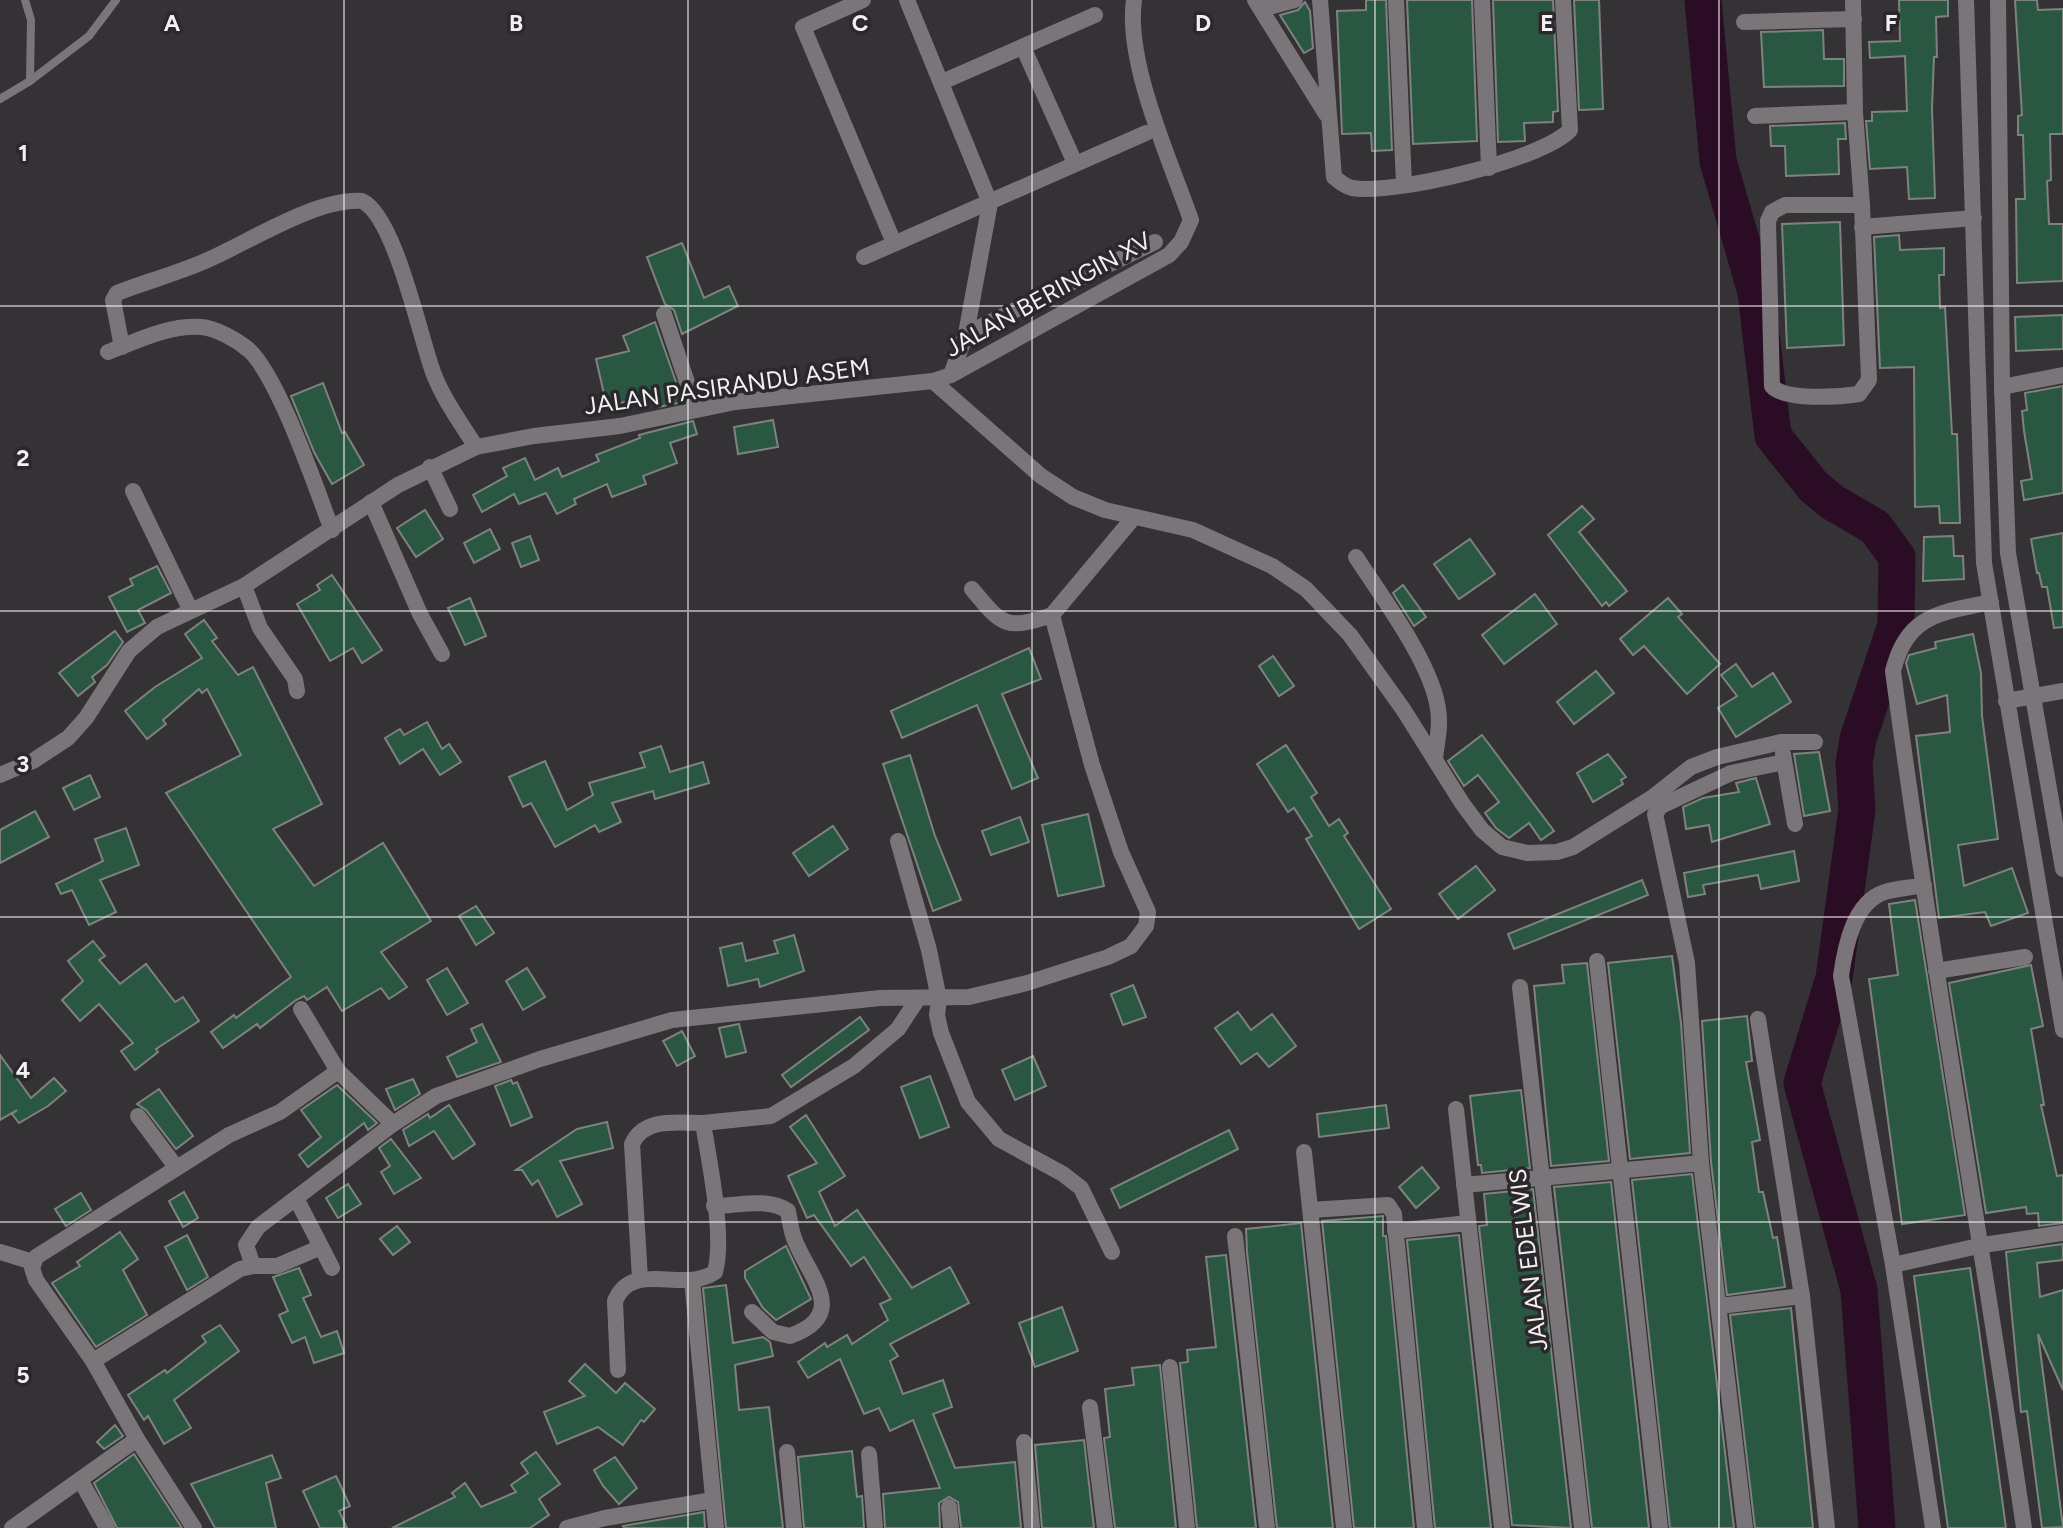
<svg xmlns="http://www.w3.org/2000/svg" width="2063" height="1528" font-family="Figtree,sans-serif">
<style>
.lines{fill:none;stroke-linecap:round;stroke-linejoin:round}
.river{stroke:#2a0d25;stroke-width:37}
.building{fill:#2a5742;stroke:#7e827f;stroke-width:2}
.lane{stroke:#797578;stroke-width:8}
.street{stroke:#797578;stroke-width:16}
.grid{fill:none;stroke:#f2f0f2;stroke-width:2;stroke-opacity:0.55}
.labels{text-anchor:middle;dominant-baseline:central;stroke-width:7;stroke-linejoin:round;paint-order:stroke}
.street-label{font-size:24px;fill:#f2f0f2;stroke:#2b282b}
.grid-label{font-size:23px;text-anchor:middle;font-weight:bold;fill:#f2f0f2;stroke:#2b282b;stroke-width:7;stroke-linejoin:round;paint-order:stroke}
</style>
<rect width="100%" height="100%" fill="#353235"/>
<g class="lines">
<polyline class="river" points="1703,0 1718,161 1756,292 1773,436 1813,486 1832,502 1875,527 1897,557 1896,625 1858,739 1854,763 1857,810 1834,978 1802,1083 1859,1290 1877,1528"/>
</g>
<g class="building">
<polygon points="1366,0 1386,0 1392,150 1372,151 1371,133 1342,134 1337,11 1366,10"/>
<polygon points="1407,0 1472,0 1477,141 1413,144"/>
<polygon points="1493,0 1553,0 1558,111 1553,112 1553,122 1524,123 1525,141 1498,142"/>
<polygon points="1574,0 1599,0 1603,109 1579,110"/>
<polygon points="1899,0 1948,0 1948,16 1936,17 1937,57 1934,57 1932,108 1935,198 1909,199 1907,167 1870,169 1866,121 1872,121 1872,112 1907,111 1905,56 1870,58 1869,42 1900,41"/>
<polygon points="2015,0 2037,0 2038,10 2063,9 2063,134 2050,134 2051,180 2047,181 2049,224 2063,224 2063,281 2017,283 2016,199 2025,199 2023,135 2018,135 2018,116 2022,115"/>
<polygon points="1305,2 1310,11 1313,48 1304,53 1280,15 1298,10"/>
<polygon points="1823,30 1824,59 1844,59 1844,86 1764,87 1761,32"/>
<polygon points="1845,123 1846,139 1838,139 1839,174 1786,176 1785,146 1771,146 1770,126"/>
<polygon points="1840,222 1844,345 1787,348 1782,224"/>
<polygon points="1899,235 1900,250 1944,248 1944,275 1939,275 1940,308 1945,307 1952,434 1957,434 1960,523 1940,523 1939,506 1915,507 1914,367 1880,368 1874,237"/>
<polygon points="682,243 704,298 729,286 738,306 682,334 674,310 665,304 647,257"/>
<polygon points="2063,315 2063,349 2016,351 2015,317"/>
<polygon points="655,322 683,402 658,407 654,393 607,407 596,359 629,351 623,336"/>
<polygon points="323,383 342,433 345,432 364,465 332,484 314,452 291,396"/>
<polygon points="2063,386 2063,493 2024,500 2021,481 2032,479 2024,431 2022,411 2027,410 2025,393"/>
<polygon points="773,420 778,447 738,454 734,427"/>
<polygon points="693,421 697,434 670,443 677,463 643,476 646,484 612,497 607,484 574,499 576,504 557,514 546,493 519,504 514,494 482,512 473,495 507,476 503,468 525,458 535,480 558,468 562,477 599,461 596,455 640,438 639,435"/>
<polygon points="1582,506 1594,519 1579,532 1627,591 1609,606 1606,602 1602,606 1548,535"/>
<polygon points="425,510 443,539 416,557 397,528"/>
<polygon points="490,529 500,549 474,563 464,543"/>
<polygon points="2063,533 2063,627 2054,628 2047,587 2042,587 2039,573 2037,573 2031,539"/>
<polygon points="530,536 539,560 521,567 512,543"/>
<polygon points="1953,536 1954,556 1963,556 1964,579 1923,581 1924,537"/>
<polygon points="1470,539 1495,574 1459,599 1434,564"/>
<polygon points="157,566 171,593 138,610 145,623 127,632 109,597 133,585 130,579"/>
<polygon points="332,575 382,650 362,663 353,648 330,661 297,604 320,590 317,585"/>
<polygon points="1403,585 1426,617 1414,626 1393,593"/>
<polygon points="1535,594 1557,624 1504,664 1482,635"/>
<polygon points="470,598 486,636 465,645 448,608"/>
<polygon points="1668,598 1682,614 1678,617 1720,664 1687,694 1644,646 1633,655 1620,639"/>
<polygon points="204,620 217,638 212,641 238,675 253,667 322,804 273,829 314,886 383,843 431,921 381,952 407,987 389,999 381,988 342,1011 327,987 307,1000 304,996 296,1000 260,1028 257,1024 223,1048 211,1032 234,1015 236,1018 291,977 166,793 241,755 207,689 202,693 199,689 163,720 166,724 147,739 125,711 155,687 202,658 185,634"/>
<polygon points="115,631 123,642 107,665 92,677 95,682 78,696 59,673"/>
<polygon points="1973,634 1981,673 1982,716 1998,839 1958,845 1964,886 2012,868 2028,913 1991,926 1985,912 1939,918 1916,736 1950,732 1947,695 1917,704 1906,663 1909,655 1936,648 1935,642"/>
<polygon points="1029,648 1041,679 1002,694 1038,778 1012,789 977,705 902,738 891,711"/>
<polygon points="1273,656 1294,686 1279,696 1259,666"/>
<polygon points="1736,664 1752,687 1773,673 1791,702 1736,737 1718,708 1737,696 1721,675"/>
<polygon points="1596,671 1614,693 1574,724 1557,702"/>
<polygon points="427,722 442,749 449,744 461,762 440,775 423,749 400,764 385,738 400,729 404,735"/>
<polygon points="1482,735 1554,831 1541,840 1529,823 1509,838 1496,828 1485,813 1499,802 1478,775 1464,786 1448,761"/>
<polygon points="1286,745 1317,793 1311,797 1329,826 1339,819 1348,833 1344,836 1391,909 1359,929 1306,839 1312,836 1294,808 1288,812 1257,764"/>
<polygon points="661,746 670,772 703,762 709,783 655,799 653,791 612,803 621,822 599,832 595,825 555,847 531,803 523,807 509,777 545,761 567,810 593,795 589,783 645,767 640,753"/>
<polygon points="1819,752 1830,811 1804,816 1794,754"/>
<polygon points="1608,754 1626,777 1621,780 1623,784 1593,802 1577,773"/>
<polygon points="910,755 935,836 961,900 933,911 883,764"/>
<polygon points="90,775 100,797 74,810 63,788"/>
<polygon points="1756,778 1770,824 1712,842 1709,825 1686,829 1683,807 1703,798 1739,792 1736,783"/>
<polygon points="35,811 49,837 0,863 0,830"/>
<polygon points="1088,814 1104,886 1058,896 1042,825"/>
<polygon points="1020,817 1029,842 991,855 982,831"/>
<polygon points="833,826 848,849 809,876 793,853"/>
<polygon points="126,828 139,865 100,880 116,912 89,925 72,890 61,894 56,884 103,861 95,839"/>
<polygon points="1794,851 1799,881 1761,889 1758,875 1703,885 1705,894 1688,897 1684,873"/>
<polygon points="1476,866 1495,890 1458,919 1439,894"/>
<polygon points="1642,880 1648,895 1514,949 1508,934"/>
<polygon points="1915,900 1965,1215 1902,1224 1869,979 1898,975 1889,904"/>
<polygon points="476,906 494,933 476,945 459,916"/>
<polygon points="794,935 804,971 760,987 758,979 728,986 720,948 742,943 746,961 778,953 774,941"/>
<polygon points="93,941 105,956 99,960 120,984 146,964 175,1002 183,997 199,1021 156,1049 158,1052 135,1070 121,1051 133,1043 99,1004 80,1021 62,1000 83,981 68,961"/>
<polygon points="1672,956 1681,1023 1690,1153 1630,1159 1608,963"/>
<polygon points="1587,963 1609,1161 1551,1166 1534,986 1564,983 1562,965"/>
<polygon points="2031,965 2043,1026 2031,1029 2044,1105 2041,1105 2057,1176 2063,1175 2063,1223 2039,1226 2038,1213 2027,1214 2026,1207 1986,1213 1949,983"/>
<polygon points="447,968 468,1003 447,1015 427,980"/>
<polygon points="527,968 545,997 523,1010 506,981"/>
<polygon points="1133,985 1146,1017 1123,1025 1111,994"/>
<polygon points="1238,1012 1251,1030 1272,1014 1296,1046 1269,1067 1257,1053 1241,1064 1215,1028"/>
<polygon points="1747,1016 1752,1061 1746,1062 1760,1140 1752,1142 1759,1192 1763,1192 1773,1238 1777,1237 1785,1287 1727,1295 1711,1162 1702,1021"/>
<polygon points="860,1017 869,1030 791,1087 782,1075"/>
<polygon points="482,1024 501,1062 457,1077 447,1057 477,1042 471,1029"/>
<polygon points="739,1024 746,1052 726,1057 719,1028"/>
<polygon points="682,1031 695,1056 677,1066 663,1041"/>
<polygon points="0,1055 31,1098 54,1078 66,1091 48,1106 19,1123 12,1114 17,1110 0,1120"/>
<polygon points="1033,1056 1046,1086 1015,1100 1002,1070"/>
<polygon points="930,1076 949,1127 920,1138 901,1087"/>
<polygon points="413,1079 420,1094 395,1110 386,1089"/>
<polygon points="511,1080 513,1084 517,1082 532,1117 511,1126 495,1086"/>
<polygon points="337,1085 377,1123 368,1130 364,1123 308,1167 299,1155 321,1137 301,1110"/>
<polygon points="159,1089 193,1136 176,1149 146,1110 137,1104"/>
<polygon points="1521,1090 1530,1168 1482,1173 1481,1165 1478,1165 1470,1096"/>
<polygon points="449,1105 475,1144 453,1159 434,1131 409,1146 403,1130 428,1114 430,1118"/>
<polygon points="1386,1105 1389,1128 1319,1137 1317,1114"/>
<polygon points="806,1115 845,1176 819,1192 835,1226 857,1210 912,1288 950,1267 969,1303 890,1344 898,1356 890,1361 903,1394 943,1380 952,1407 933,1414 955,1468 1015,1462 1021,1528 961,1528 958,1502 949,1497 939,1503 940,1528 885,1528 883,1494 940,1488 913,1420 890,1431 879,1408 864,1414 840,1359 808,1378 798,1362 825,1343 827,1347 847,1335 852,1344 888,1320 880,1304 891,1299 864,1257 851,1266 814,1215 807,1218 788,1176 817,1163 790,1127"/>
<polygon points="607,1122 613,1148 560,1161 582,1204 557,1217 538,1180 532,1185 522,1170 516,1170 577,1129"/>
<polygon points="1229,1130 1238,1149 1120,1208 1111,1189"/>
<polygon points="391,1139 421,1178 394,1194 381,1172 390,1166 379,1148"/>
<polygon points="1422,1167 1439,1188 1416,1208 1399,1187"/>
<polygon points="1692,1174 1734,1528 1670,1528 1632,1180"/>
<polygon points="1611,1182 1649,1528 1592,1528 1554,1187"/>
<polygon points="348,1184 361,1204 338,1218 326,1198"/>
<polygon points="1533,1189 1571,1528 1512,1525 1479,1226 1487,1225 1484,1194"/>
<polygon points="184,1192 198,1218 183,1227 169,1201"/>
<polygon points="81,1193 91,1210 66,1226 55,1209"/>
<polygon points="1383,1216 1383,1236 1386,1236 1414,1528 1354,1528 1322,1221"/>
<polygon points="1301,1223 1333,1528 1277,1528 1247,1252 1246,1229"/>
<polygon points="397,1226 410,1242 393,1255 380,1239"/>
<polygon points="120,1232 138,1259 123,1270 147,1315 96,1347 52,1283 80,1266 77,1262"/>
<polygon points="187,1235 208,1277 187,1290 165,1247"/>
<polygon points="1459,1235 1491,1528 1435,1528 1407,1240"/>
<polygon points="2063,1244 2063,1260 2037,1263 2040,1297 2063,1290 2063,1390 2038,1334 2063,1527 2042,1528 2027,1411 2021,1412 2006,1252"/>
<polygon points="786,1246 811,1299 776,1320 763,1308 745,1278 745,1271"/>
<polygon points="1226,1255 1256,1528 1197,1528 1180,1363 1188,1362 1187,1350 1216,1347 1206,1257"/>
<polygon points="299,1268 311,1295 303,1298 321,1337 337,1331 344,1353 314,1363 305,1337 292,1343 279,1315 288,1311 273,1277"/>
<polygon points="1970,1268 1979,1330 2006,1528 1948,1528 1928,1383 1914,1276"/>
<polygon points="726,1285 733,1343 763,1337 770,1342 773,1356 735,1365 739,1410 769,1407 783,1528 726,1528 703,1288"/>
<polygon points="1062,1307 1078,1351 1035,1367 1019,1323"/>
<polygon points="1791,1308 1813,1528 1755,1528 1730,1315"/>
<polygon points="220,1325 239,1351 174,1400 191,1428 164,1444 148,1416 144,1420 128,1395 165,1370 167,1373 206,1342 202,1336"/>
<polygon points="585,1364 616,1393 625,1383 655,1409 644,1422 641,1420 623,1445 598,1427 557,1444 544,1412 585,1396 569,1381"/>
<polygon points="1160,1365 1176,1528 1115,1528 1104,1438 1110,1437 1105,1389 1134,1385 1132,1368"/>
<polygon points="115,1425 123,1436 104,1449 97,1442"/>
<polygon points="1084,1440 1094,1528 1042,1528 1035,1445"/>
<polygon points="852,1451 857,1497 862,1496 864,1528 804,1528 798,1457"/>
<polygon points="536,1452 560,1484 539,1499 549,1515 530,1528 392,1528 455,1497 452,1493 465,1483 481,1507 516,1492 511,1485 528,1473 521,1463"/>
<polygon points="134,1454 182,1528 117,1528 94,1483"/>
<polygon points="272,1455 281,1478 266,1483 276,1528 215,1528 191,1484"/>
<polygon points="615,1457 637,1488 619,1504 603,1486 594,1470"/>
<polygon points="336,1476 350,1506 339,1511 347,1528 320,1528 303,1491"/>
<polygon points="704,1512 705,1528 624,1528 623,1526"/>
</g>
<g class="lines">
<g class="lane">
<polyline points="30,81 89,36 116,0"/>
<polyline points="0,99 30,81 31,20 25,0"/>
</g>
<g class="street">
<polyline points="863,0 803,27 894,243"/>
<polyline points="907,0 990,203 966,334 951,375"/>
<polyline points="1255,0 1326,114"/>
<path d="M 1320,0 L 1334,177 C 1340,182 1344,186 1352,188 C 1394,195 1542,160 1570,130 L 1563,0"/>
<polyline points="1396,0 1404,184"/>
<polyline points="1482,0 1489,168"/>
<polyline points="1853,0 1855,112 1862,205"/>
<polyline points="1966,0 1984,563 2063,1030"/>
<polyline points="1998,0 2002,387 2008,553 2063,869"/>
<polyline points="1261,9 1295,0"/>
<polyline points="1744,22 1854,19"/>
<polyline points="1023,47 1075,163"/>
<polyline points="942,82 1095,15"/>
<polyline points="1755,116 1855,112"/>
<path d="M 1785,205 L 1862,205 L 1869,380 L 1859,394 C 1840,397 1784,401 1772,386 L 1768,221 L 1772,212 Z"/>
<polyline points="1862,227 1974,218"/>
<polyline points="864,257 1146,133"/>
<polyline points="664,314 696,409"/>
<polyline points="966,334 1155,242"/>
<path d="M 122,347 L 113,300 L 117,293 C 145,282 175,274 203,262 C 246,244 315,198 362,201 C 395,216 420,337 433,372 C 443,399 461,423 476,447"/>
<path d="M 108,352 C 137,341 168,325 201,327 C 216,328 237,340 249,350 C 279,378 316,488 332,530"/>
<polyline points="933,381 1041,476 1073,497 1105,510 1193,530 1272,566 1306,589 1350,635 1403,709 1462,803 1482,830 1502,847 1527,853 1557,852 1573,847 1653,797 1691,767 1717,757 1781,742 1815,742"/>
<polyline points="2002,387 2063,375"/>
<polyline points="430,467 450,509"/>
<polyline points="133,491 190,609"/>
<polyline points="371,502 420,614 442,654"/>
<path d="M 1356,557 C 1381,596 1432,663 1438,709 C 1441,725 1437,742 1435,758"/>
<polyline points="244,586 260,628 295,679 297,691"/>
<path d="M 972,589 C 1002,625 1005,631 1052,615"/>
<path d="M 1991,602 C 1940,613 1907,614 1893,671 C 1931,958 1982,1242 2024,1528"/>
<polyline points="2006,701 2063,691"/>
<polyline points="1783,754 1795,824"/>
<path d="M 0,775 L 33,761 L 68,738 L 86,718 L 129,651 L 157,627 L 244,586 L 398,485 L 476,447 L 534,436 L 620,426 L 735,402 L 933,381 L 951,375 L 1169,255 L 1181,242 L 1191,220 C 1170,160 1125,62 1134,0"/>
<polyline points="898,841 929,950 939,999 937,1015 941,1033 968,1102 999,1139 1063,1174 1081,1188 1112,1252"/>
<path d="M 1924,885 C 1911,888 1897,888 1885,892 C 1853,902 1845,948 1841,976 L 1893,1265 L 1933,1528"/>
<polyline points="1597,961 1660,1528"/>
<polyline points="1936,971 2025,957"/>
<polyline points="1520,987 1582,1528"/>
<polyline points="301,1009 338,1071"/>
<polyline points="1758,1019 1802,1296"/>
<polyline points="1456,1109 1502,1528"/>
<polyline points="138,1116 176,1167"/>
<polyline points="703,1123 771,1116 854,1066 898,1029 917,1000"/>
<polyline points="1304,1152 1344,1528"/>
<polyline points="1464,1185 1701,1163"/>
<polyline points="297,1200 332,1268"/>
<path d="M 714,1206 C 738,1206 767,1197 788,1211 C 790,1221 791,1233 796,1243 C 811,1279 849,1315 790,1336 L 773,1332 L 752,1312"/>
<polyline points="1311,1210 1388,1205 1394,1214 1425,1528"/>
<polyline points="1395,1231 1468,1223"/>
<polyline points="1235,1236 1267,1528"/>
<polyline points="0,1252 33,1262"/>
<polyline points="1893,1265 1983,1245 2063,1233"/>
<polyline points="253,1266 277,1266 321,1247"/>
<polyline points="692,1280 716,1528"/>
<polyline points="1720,1306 1802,1296 1827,1528"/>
<polyline points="93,1361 240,1269 253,1266 246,1245 258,1227 393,1124"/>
<polyline points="1170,1367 1187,1528"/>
<path d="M 618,1370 L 615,1301 C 632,1259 684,1294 715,1272 C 725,1236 709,1161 703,1123 C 677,1123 644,1117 632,1144 L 640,1279"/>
<polyline points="1090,1407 1105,1528"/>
<polyline points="137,1439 194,1528"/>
<polyline points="1024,1442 1032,1528"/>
<polyline points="787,1452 794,1528"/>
<polyline points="869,1454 875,1528"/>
<polyline points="81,1481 107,1528"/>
<polyline points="949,1507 951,1528"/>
<polyline points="12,1528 137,1439 93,1361 36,1280 32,1268 36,1257 229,1135 280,1112 338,1071 393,1124 436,1096 540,1059 672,1020 880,998 969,997 1027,983 1108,957 1131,946 1146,926 1148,912 1121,852 1092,765 1052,615 1134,517"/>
<polyline points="567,1528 605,1518 713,1500"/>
<polyline points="1745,1528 1701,1163 1687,963 1655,814 1661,806 1731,773 1784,762"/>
</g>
</g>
<path class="grid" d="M 344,0 L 344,1528M 688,0 L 688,1528M 1032,0 L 1032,1528M 1375,0 L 1375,1528M 1719,0 L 1719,1528M 0,306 L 2063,306M 0,611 L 2063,611M 0,917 L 2063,917M 0,1222 L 2063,1222"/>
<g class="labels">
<g class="street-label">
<text transform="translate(1048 294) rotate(-29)">JALAN BERINGIN XV</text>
<text transform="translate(727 386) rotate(-8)">JALAN PASIRANDU ASEM</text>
<text transform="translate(1528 1260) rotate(-97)">JALAN EDELWIS</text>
</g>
</g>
<g class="grid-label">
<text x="172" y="31">A</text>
<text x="516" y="31">B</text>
<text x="860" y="31">C</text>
<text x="1203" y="31">D</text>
<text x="1547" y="31">E</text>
<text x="1891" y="31">F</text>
<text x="23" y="161">1</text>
<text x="23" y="466">2</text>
<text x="23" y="772">3</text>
<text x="23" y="1078">4</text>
<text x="23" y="1383">5</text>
</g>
</svg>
